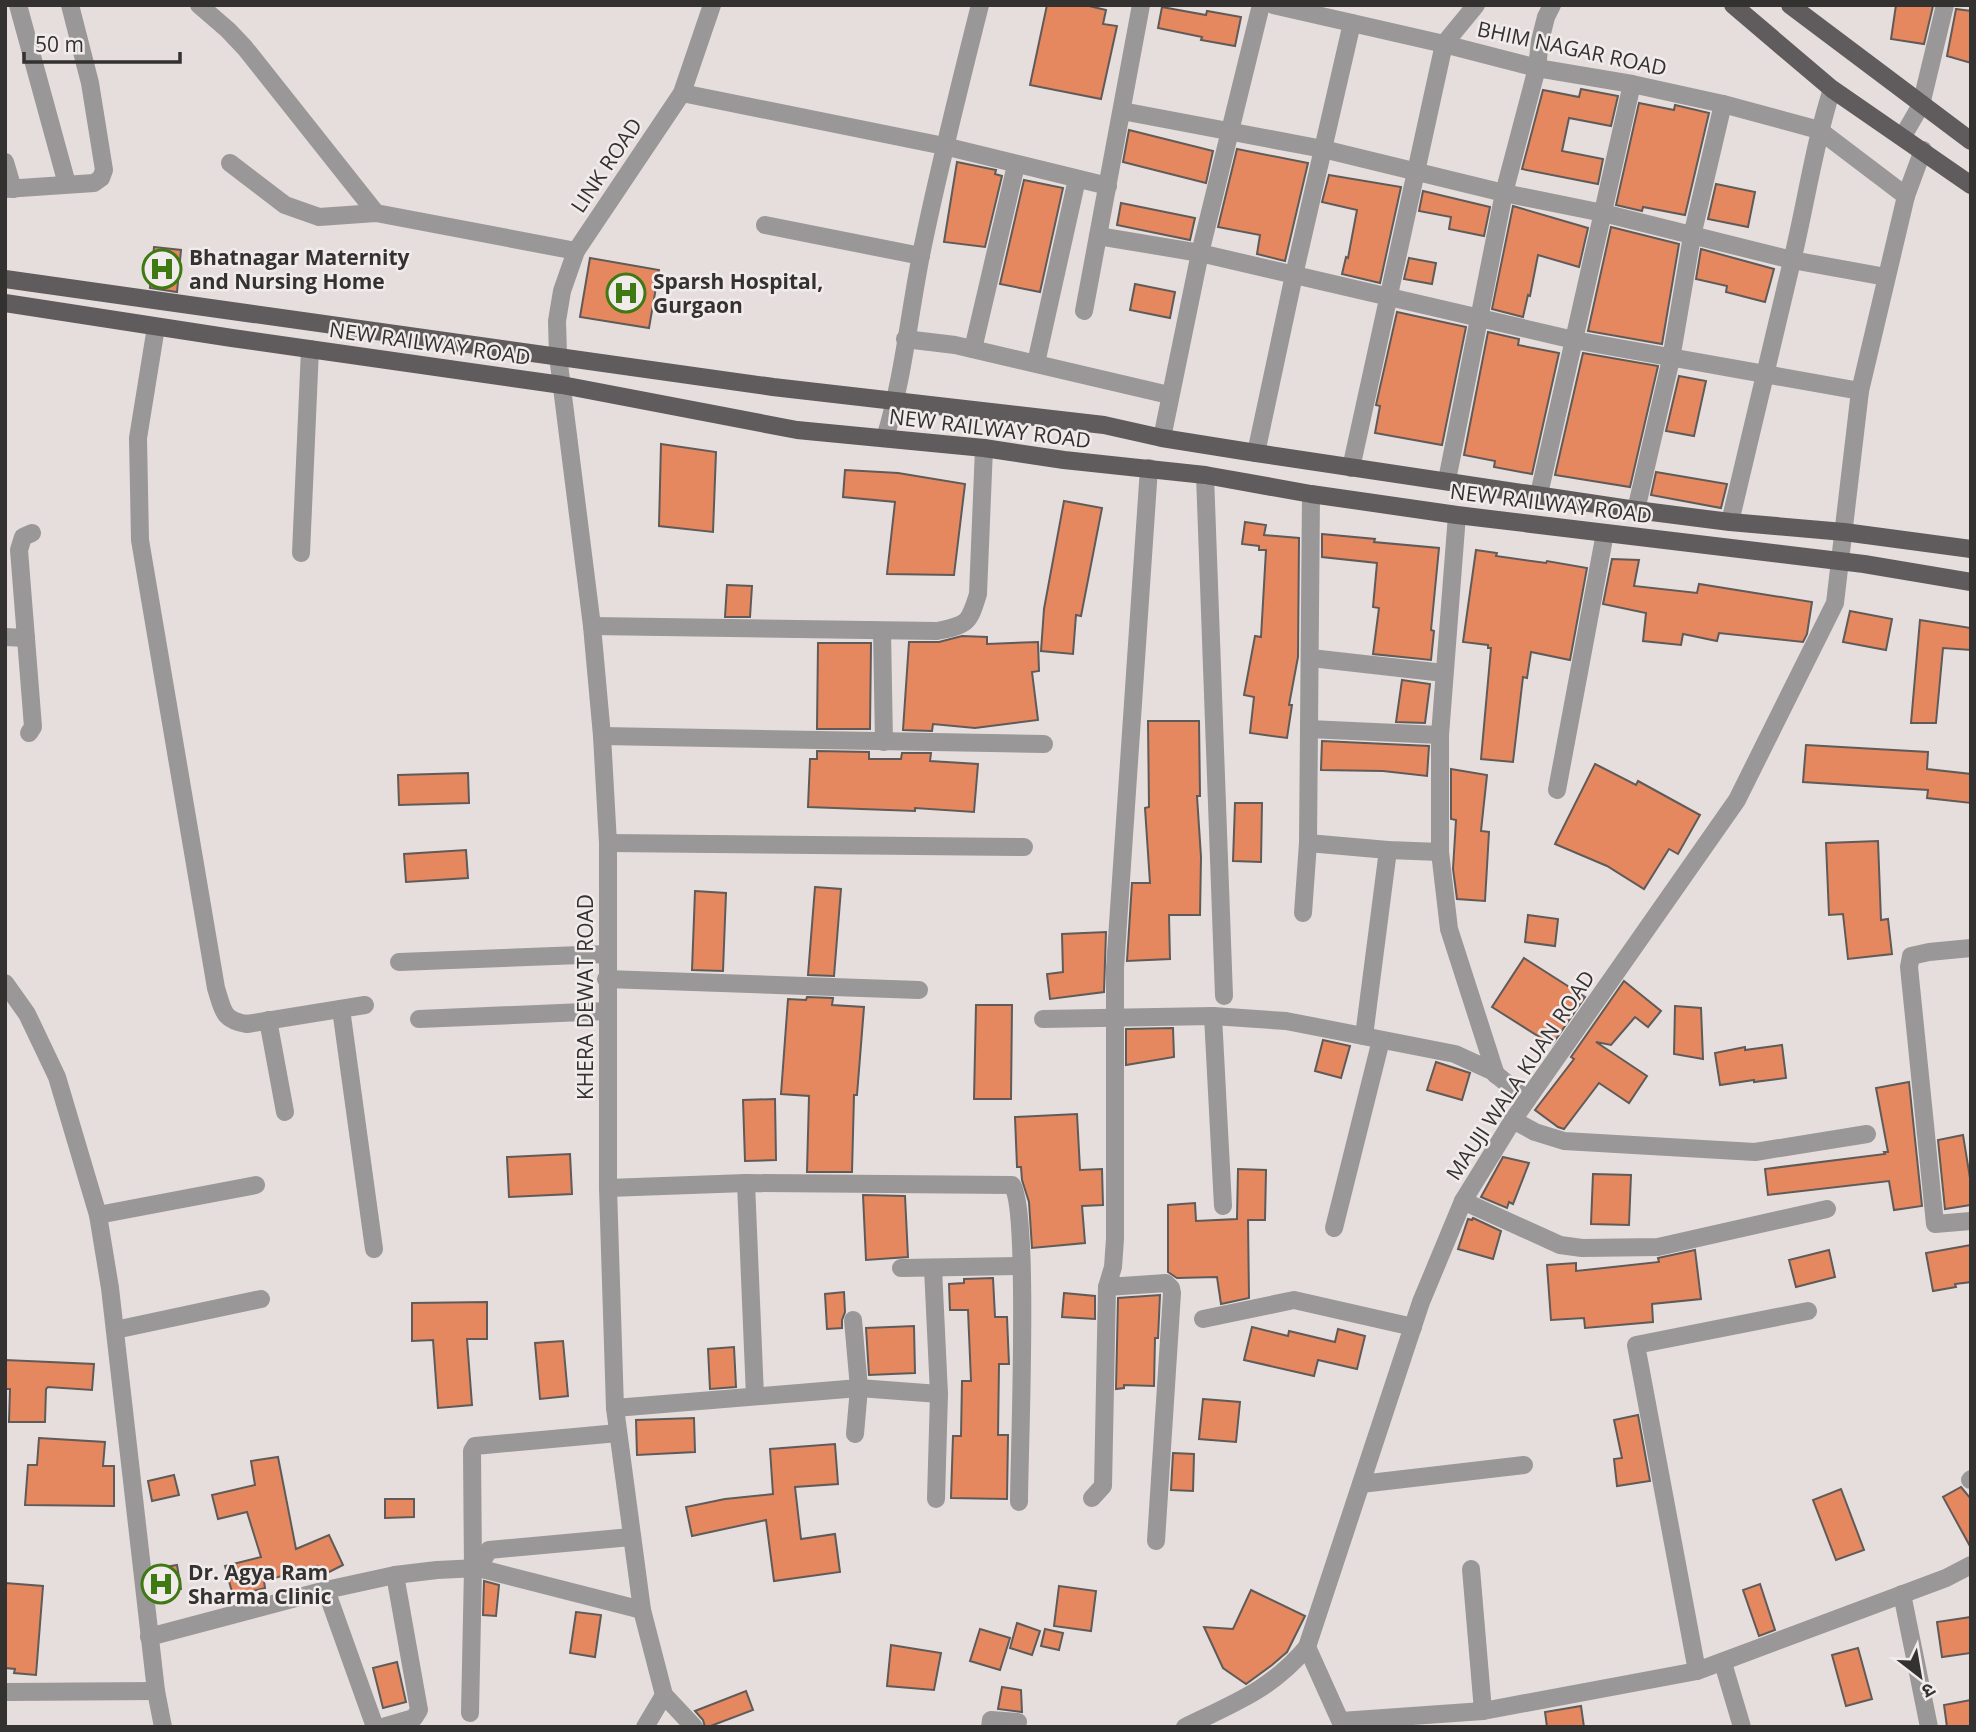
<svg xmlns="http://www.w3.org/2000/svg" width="1976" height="1732" font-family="'Open Sans','Noto Sans Devanagari',sans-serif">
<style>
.building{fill:#e58860;stroke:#605b58;stroke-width:2}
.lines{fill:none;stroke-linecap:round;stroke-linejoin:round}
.minor{stroke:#9a9798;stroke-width:18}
.major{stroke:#605b5d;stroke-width:18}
.labels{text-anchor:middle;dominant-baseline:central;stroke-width:5;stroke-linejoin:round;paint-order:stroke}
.street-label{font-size:21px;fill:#343131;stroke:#f2ebeb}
.poi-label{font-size:21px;font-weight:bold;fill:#343131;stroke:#f2ebeb;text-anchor:start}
</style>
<rect width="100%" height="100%" fill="#e5dedd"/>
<g class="building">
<polygon points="1047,5 1085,5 1106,10 1103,24 1117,26 1101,99 1030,85"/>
<polygon points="1896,5 1933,6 1924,44 1891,39"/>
<polygon points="1162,7 1206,15 1207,11 1241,17 1235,46 1201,40 1202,37 1158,28"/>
<polygon points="1956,9 1971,11 1971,63 1947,56"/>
<polygon points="1581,89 1618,96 1611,126 1569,118 1562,151 1603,159 1598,184 1522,169 1543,90 1579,97"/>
<polygon points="1639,103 1674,110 1675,105 1709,113 1685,215 1643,207 1642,211 1616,205"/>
<polygon points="1129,130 1213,151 1206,183 1123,162"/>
<polygon points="1237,149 1308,163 1285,261 1257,254 1260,235 1218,227"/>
<polygon points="957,162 996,170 995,174 1002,176 985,247 944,242"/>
<polygon points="1329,175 1401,187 1380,283 1342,274 1346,257 1348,258 1357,210 1322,202"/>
<polygon points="1024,180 1063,188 1040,292 1000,284"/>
<polygon points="1716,184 1755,192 1748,227 1708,219"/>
<polygon points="1423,191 1490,207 1484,236 1449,229 1451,217 1419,211"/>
<polygon points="1121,203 1195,218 1190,240 1117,225"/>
<polygon points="1513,206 1588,228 1579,267 1538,255 1530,296 1528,295 1523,317 1492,309"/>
<polygon points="1611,227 1679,244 1662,344 1588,331"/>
<polygon points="154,247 181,250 177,292 150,288"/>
<polygon points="1701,249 1774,269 1765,302 1726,292 1727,286 1696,279"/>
<polygon points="590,258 659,270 649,328 580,317"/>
<polygon points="1409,258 1436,263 1432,284 1404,279"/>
<polygon points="1135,284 1175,292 1170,318 1130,310"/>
<polygon points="1397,312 1466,327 1442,445 1375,433 1380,406 1376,405"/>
<polygon points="1488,332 1519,339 1518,345 1559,353 1532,474 1494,467 1495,461 1464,455"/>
<polygon points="1583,353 1658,366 1630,487 1555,475"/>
<polygon points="1679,376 1706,381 1694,436 1666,431"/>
<polygon points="661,444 716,452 713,532 659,526"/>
<polygon points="845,470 898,473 965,484 954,575 887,574 895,502 843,497"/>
<polygon points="1656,472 1727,484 1721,508 1651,495"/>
<polygon points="1064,501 1102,508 1081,616 1076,615 1073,654 1041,651 1044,609"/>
<polygon points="1245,522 1266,525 1264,535 1299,538 1298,657 1289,705 1292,705 1287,738 1250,733 1254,697 1244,695 1255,636 1261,637 1266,550 1259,550 1259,546 1242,544"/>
<polygon points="1322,534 1375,539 1374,542 1439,548 1431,630 1434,631 1431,660 1373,654 1379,608 1373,607 1377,563 1322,557"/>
<polygon points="1476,550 1497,553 1496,556 1546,563 1547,561 1587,568 1570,660 1531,652 1527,678 1523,677 1513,762 1481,759 1491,648 1488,648 1488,645 1463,642"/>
<polygon points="1612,559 1639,560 1634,586 1697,593 1699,584 1812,602 1807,634 1803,642 1719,633 1717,641 1683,634 1681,645 1643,641 1646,613 1603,604"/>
<polygon points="727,585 752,586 750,617 725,617"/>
<polygon points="1850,611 1892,619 1886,650 1843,642"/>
<polygon points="1920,620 1971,628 1971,650 1943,648 1936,723 1911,723"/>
<polygon points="962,636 987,637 987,644 1038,642 1039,671 1032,672 1038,720 975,728 933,724 932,731 903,730 909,642 939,642"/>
<polygon points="818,643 871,643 870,729 817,729"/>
<polygon points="1402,680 1430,684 1425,723 1396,722"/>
<polygon points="1148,721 1199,721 1200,796 1197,796 1201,857 1200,915 1169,915 1170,959 1127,961 1132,883 1150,883 1145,808 1149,807"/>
<polygon points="1322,741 1429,746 1427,776 1383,771 1321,770"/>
<polygon points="1806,745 1928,752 1927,769 1971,774 1971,803 1927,798 1928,790 1803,782"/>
<polygon points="817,751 869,752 869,759 901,759 902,753 931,753 930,761 978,764 974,812 915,808 915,811 808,807 810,759 817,759"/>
<polygon points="1595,764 1636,785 1638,781 1700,815 1678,854 1669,849 1644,889 1607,866 1555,844"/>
<polygon points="1451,769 1487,775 1481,831 1489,832 1485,901 1457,899 1453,869 1456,820 1451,819"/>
<polygon points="468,773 469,803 399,805 398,775"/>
<polygon points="1235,803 1262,803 1261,862 1233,861"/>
<polygon points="1878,841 1881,920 1888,919 1892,954 1848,959 1843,914 1829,915 1826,843"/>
<polygon points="466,850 468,878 406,882 404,854"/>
<polygon points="815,887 841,889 834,976 808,975"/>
<polygon points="695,891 726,893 723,971 692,970"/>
<polygon points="1528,915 1558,919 1555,946 1525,942"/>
<polygon points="1106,932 1104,992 1050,999 1047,974 1063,972 1062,934"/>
<polygon points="1524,958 1585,997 1552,1045 1492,1007"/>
<polygon points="1624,981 1661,1011 1648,1027 1635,1017 1611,1045 1596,1042 1647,1076 1629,1103 1599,1083 1564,1129 1558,1127 1535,1110 1574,1059 1571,1057"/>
<polygon points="807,997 833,998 832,1005 864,1007 857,1095 854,1095 852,1172 807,1172 809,1096 781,1094 788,999 806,1000"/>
<polygon points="976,1005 1012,1005 1011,1099 974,1099"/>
<polygon points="1675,1006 1701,1008 1703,1059 1674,1054"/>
<polygon points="1173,1028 1174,1057 1126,1065 1126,1029"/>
<polygon points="1323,1040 1350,1046 1341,1078 1315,1071"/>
<polygon points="1782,1045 1786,1078 1754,1082 1754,1080 1720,1085 1715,1053 1745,1047 1745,1050"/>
<polygon points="1436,1062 1470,1073 1462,1100 1427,1090"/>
<polygon points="1909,1082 1922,1206 1894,1210 1889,1181 1768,1195 1765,1169 1885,1154 1884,1152 1888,1152 1876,1088"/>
<polygon points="775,1099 776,1160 745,1161 743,1100"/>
<polygon points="1077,1114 1080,1170 1102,1169 1103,1205 1082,1206 1085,1243 1032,1248 1029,1202 1022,1180 1021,1167 1017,1167 1015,1117"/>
<polygon points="1963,1135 1971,1184 1971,1205 1945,1209 1938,1140"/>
<polygon points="570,1154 572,1194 509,1197 507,1157"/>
<polygon points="1503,1157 1529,1163 1513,1204 1509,1202 1507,1208 1481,1197"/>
<polygon points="1238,1169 1266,1170 1265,1220 1248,1220 1249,1298 1221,1304 1217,1277 1177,1278 1168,1272 1168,1205 1195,1203 1196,1221 1237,1219"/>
<polygon points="1593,1174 1631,1175 1629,1225 1591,1224"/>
<polygon points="863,1195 905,1196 908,1257 866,1260"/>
<polygon points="1473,1218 1501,1231 1493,1259 1458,1249 1468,1219 1472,1220"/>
<polygon points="1971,1245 1971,1282 1955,1284 1956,1287 1933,1291 1926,1253"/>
<polygon points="1695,1250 1701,1299 1652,1304 1653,1322 1585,1328 1584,1318 1551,1320 1547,1265 1576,1263 1576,1271 1613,1267 1659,1262 1658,1258"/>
<polygon points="1829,1250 1835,1277 1796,1287 1789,1260"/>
<polygon points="993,1278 995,1317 1007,1317 1009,1364 999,1364 998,1435 1008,1435 1007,1499 951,1498 953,1436 961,1436 962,1381 971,1381 968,1310 950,1310 949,1284 964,1283 964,1279"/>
<polygon points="844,1292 845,1312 842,1320 842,1328 827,1329 825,1294"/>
<polygon points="1064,1293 1095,1296 1095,1319 1062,1317"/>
<polygon points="1160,1295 1158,1338 1155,1338 1154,1386 1124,1385 1124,1388 1116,1389 1118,1298"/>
<polygon points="487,1302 487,1339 467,1339 472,1405 438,1408 433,1340 412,1341 412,1303"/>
<polygon points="914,1326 915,1373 869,1375 866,1328"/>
<polygon points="1252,1327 1288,1336 1289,1331 1335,1342 1338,1329 1365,1336 1357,1369 1318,1360 1314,1376 1244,1360"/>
<polygon points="563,1341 568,1396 540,1399 535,1343"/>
<polygon points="734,1347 736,1387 710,1389 708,1349"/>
<polygon points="5,1360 94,1364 92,1390 48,1387 46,1389 45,1422 9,1422 10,1389 5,1389"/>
<polygon points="1203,1399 1240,1402 1236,1442 1199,1439"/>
<polygon points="1638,1415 1650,1481 1617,1486 1614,1459 1622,1458 1614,1420"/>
<polygon points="694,1418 695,1452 637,1455 636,1420"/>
<polygon points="39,1438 105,1442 103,1466 114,1466 114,1506 25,1505 28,1465 37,1465"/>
<polygon points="835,1444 838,1484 795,1487 801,1539 835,1534 840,1572 774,1581 766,1520 692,1536 686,1507 725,1499 773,1494 770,1449"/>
<polygon points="1173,1453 1194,1454 1193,1491 1171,1490"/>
<polygon points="278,1457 296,1549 329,1535 343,1565 321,1576 317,1566 264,1581 265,1588 233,1596 225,1566 261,1557 247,1512 218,1519 212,1495 255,1485 251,1461"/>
<polygon points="174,1475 179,1495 152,1501 148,1481"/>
<polygon points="1961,1487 1971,1499 1971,1548 1943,1497"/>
<polygon points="1841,1489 1864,1550 1836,1560 1813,1500"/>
<polygon points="385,1499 414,1499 414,1517 385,1518"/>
<polygon points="177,1565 181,1589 156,1593 154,1569"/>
<polygon points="484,1581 499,1585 496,1616 483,1615"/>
<polygon points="5,1583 43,1586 36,1675 14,1673 15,1669 5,1668"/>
<polygon points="1760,1584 1775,1630 1759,1636 1743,1590"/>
<polygon points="1059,1586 1096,1591 1091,1631 1054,1626"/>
<polygon points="1251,1590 1305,1616 1287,1652 1272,1665 1246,1684 1223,1668 1204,1627 1233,1629"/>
<polygon points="576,1612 601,1615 595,1657 570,1653"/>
<polygon points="1971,1617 1971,1653 1942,1657 1937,1622"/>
<polygon points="1017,1623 1040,1631 1032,1655 1010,1648"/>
<polygon points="980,1629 1010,1638 1000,1670 970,1661"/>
<polygon points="1045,1629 1063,1633 1059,1650 1041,1646"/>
<polygon points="891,1645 941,1653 934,1690 887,1686"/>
<polygon points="1858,1648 1872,1699 1846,1706 1832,1655"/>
<polygon points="397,1662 406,1702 383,1708 373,1668"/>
<polygon points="1002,1687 1021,1690 1022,1712 998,1709"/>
<polygon points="746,1691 753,1710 708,1727 705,1727 703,1720 695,1711"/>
<polygon points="1971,1700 1971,1727 1947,1727 1944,1705"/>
<polygon points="1581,1706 1584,1727 1547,1727 1545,1712"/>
</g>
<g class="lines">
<g class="minor">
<polyline points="18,5 67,184"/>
<polyline points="199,5 228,30 245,48 376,213"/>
<polyline points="1273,5 1444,44 1537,68 1632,84 1723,104 1819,130 1906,196"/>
<polyline points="682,93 944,146 1108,186"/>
<polyline points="1122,111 1323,149 1504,193 1603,213 1792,260 1886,277"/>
<polyline points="1903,136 1921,105 1945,5"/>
<polyline points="5,162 13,189"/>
<polyline points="230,163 285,205 319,217 376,213 576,251"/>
<polyline points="5,189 94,183 101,178 104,170 90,83 70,5"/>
<polyline points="765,225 921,256"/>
<polyline points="1098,236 1200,253 1574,340 1860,391"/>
<polyline points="1084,311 1141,5"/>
<path d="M 156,327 L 138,438 L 140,540 L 216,988 C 223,1010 222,1020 247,1024 L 365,1005"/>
<polyline points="905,339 955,345 1169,395"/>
<polyline points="973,349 1016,165"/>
<polyline points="1036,363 1077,179"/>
<path d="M 885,438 C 903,379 909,316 921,255 C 938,171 959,88 980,5"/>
<polyline points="1162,438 1200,253 1261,5"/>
<polyline points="1256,453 1294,275 1352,23"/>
<polyline points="1149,468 1115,968 1115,1239 1113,1267 1107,1287 1166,1283 1171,1288 1172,1293 1156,1541"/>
<polyline points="1351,468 1444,44 1476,5"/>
<polyline points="1205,475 1224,996"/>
<polyline points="1447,480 1504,193 1537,68 1540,41 1546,17 1552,5"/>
<polyline points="1539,494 1632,84"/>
<polyline points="1636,510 1671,359 1692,236 1723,104"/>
<polyline points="1457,515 1440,735 1440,852 1449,929 1496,1075"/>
<path d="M 1730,522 C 1750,435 1771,348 1792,261 C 1806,203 1814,145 1832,89"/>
<polyline points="301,553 310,349"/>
<path d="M 592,626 L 937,631 C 967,625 969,624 978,594 L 984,448"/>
<polyline points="882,631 884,742"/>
<polyline points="5,637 26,638"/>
<polyline points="1311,658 1444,673"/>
<polyline points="1309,729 1440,735"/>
<polyline points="29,733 33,727 19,550 23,537 32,533"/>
<polyline points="602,736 1044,744"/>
<polyline points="1557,790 1605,533"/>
<polyline points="608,843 1024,847"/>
<polyline points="1308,843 1388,850 1440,852"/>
<polyline points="1303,913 1308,843 1311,494"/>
<polyline points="1971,948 1929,952 1911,956 1909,967 1935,1224 1971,1221"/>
<polyline points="399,962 607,954"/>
<polyline points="606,979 919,990"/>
<polyline points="5,983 27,1014 57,1077 98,1215 110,1288 156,1691 163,1727"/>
<polyline points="341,1009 374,1249"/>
<polyline points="1213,1016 1223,1206"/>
<polyline points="419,1019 607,1011"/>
<polyline points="1043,1019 1213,1016 1286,1021 1455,1054 1492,1071 1527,1100"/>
<polyline points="268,1020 285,1112"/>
<polyline points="1364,1036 1388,850"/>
<polyline points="1513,1120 1535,1132 1564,1141 1755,1152 1867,1134"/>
<polyline points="746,1183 755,1396"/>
<path d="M 608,1188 L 746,1183 L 1012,1185 C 1030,1209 1019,1456 1019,1502"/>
<polyline points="1463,1201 1560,1245 1582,1248 1658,1247 1827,1209"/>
<polyline points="98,1215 256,1185"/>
<polyline points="1334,1228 1381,1040"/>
<polyline points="901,1268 1021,1266"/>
<polyline points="933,1268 939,1394 936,1499"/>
<polyline points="1203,1319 1294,1300 1413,1327"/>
<polyline points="853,1320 859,1388 855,1434"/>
<polyline points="115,1330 261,1299"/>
<polyline points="615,1408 859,1388 939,1394"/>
<polyline points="1970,1480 1971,1479"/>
<polyline points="1361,1484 1524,1465"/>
<polyline points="1092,1498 1103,1486 1107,1287"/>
<polyline points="478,1568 489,1550 631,1537"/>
<polyline points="1471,1569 1483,1711"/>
<polyline points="326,1590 375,1727"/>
<polyline points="1902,1594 1929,1727"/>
<polyline points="149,1637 326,1590 395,1575 437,1570 478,1568 642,1610"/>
<polyline points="1307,1647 1343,1727"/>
<polyline points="1723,1663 1742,1727"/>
<polyline points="1697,1671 1636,1345 1808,1311"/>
<polyline points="5,1692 156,1691"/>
<polyline points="470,1713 473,1569 472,1451 475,1446 618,1433"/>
<polyline points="1341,1721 1483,1711 1697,1671 1946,1578 1971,1565"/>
<polyline points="383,1727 414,1718 419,1710 395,1575"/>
<polyline points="645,1727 664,1695"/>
<polyline points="694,1727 664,1695 642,1610 615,1408 608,1188 608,843 602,736 592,626 558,356 557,321 562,291 576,251 682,93 712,5"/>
<polyline points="990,1727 991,1720 1018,1722"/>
<path d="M 1185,1727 C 1234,1703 1271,1690 1307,1647 L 1421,1302 L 1463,1201 L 1513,1120 L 1737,800 L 1835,603 L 1860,391 L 1906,196 L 1923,150"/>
</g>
<g class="major">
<polyline points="1733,5 1832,89 1971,185"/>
<polyline points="1790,5 1971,141"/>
<polyline points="5,279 773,387 1104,425 1162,438 1256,453 1636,510 1730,522 1844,532 1971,549"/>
<polyline points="5,303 232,338 562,385 797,430 984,448 1064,460 1205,475 1311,494 1457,515 1864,564 1971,582"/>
</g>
</g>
<defs>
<symbol id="hospital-ring" viewBox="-11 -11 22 22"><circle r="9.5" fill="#f2ebeb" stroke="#3e7912" stroke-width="1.5"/><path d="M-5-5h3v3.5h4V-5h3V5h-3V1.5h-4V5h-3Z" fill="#3e7912"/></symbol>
</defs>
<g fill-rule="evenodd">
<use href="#hospital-ring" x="140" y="247" width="44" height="44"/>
<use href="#hospital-ring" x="604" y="271" width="44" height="44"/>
<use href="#hospital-ring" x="139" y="1562" width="44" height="44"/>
</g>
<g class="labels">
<g class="street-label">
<text transform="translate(1572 48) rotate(12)">BHIM NAGAR ROAD</text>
<text transform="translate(606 165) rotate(-56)">LINK ROAD</text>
<text transform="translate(430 343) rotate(8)">NEW RAILWAY ROAD</text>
<text transform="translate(990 428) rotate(7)">NEW RAILWAY ROAD</text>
<text transform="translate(1551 503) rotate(7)">NEW RAILWAY ROAD</text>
<text transform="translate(585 997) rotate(-90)">KHERA DEWAT ROAD</text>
<text transform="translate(1520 1075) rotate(-56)">MAUJI WALA KUAN ROAD</text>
</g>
<g class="poi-label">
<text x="189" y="257">Bhatnagar Maternity<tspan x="189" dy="24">and Nursing Home</tspan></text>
<text x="653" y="281">Sparsh Hospital,<tspan x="653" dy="24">Gurgaon</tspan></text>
<text x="188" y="1572">Dr. Agya Ram<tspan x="188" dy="24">Sharma Clinic</tspan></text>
</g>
</g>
<rect width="1976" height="1732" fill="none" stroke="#343131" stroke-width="14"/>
<g transform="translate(1920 1676) rotate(149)" stroke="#f2ebeb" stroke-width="5" paint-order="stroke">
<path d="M0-5L12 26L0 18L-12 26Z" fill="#343131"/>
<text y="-10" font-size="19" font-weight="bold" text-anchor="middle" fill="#343131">उ</text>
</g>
<path d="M24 52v10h156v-10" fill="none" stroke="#343131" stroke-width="3.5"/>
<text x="35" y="52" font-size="21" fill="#343131" stroke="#f2ebeb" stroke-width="5" paint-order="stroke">50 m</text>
</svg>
